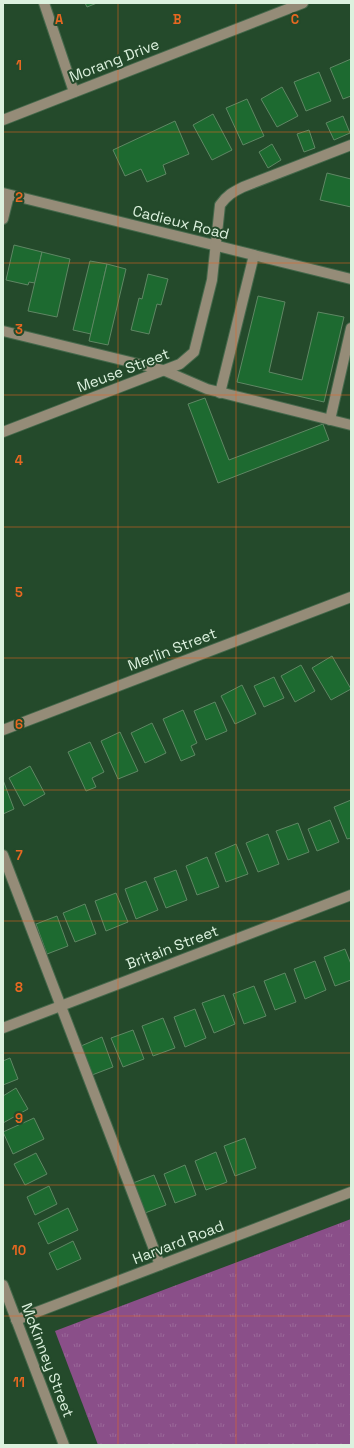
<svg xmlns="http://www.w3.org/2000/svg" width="354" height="1448" font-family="'Space Grotesk',sans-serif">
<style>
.grass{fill:url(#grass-tufts)}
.building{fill:#1d6a30;stroke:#5f8764}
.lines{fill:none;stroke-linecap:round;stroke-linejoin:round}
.minor-casing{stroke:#45684b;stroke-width:12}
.minor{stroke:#958c78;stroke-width:10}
.grid{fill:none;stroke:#e76821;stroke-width:1;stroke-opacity:0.55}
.labels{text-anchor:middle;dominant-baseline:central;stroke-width:4;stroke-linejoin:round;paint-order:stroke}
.street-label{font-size:15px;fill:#dcf1de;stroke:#244a2b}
.grid-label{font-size:13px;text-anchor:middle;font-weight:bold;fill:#e76821;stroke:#244a2b;stroke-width:4;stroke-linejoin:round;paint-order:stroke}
</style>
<defs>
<pattern id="grass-tufts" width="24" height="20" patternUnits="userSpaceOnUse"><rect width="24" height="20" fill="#8a4f89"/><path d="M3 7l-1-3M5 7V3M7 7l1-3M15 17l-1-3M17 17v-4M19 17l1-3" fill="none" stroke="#9a6999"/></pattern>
</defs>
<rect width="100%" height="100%" fill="#244a2b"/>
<polygon class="grass" points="351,1219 351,1445 98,1445 55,1331"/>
<g class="building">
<polygon points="85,3 97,3 87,7"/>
<polygon points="351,59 351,96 343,99 330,68"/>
<polygon points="319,72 331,101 306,111 294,82"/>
<polygon points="282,87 298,116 277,127 261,99"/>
<polygon points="247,99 264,136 243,145 226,108"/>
<polygon points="213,114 232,150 212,160 193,125"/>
<polygon points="343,116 350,133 334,140 326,123"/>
<polygon points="175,121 189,154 163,165 166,174 147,182 141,169 125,176 113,150"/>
<polygon points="309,130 315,148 304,152 297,134"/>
<polygon points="272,144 281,160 268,168 259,152"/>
<polygon points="327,173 351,179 351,207 320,200"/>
<polygon points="14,245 42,252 35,283 29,282 28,285 6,280"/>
<polygon points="42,252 70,259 57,317 28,311"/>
<polygon points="90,261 107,264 91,334 73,330"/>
<polygon points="107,264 126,269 108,345 89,341"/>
<polygon points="148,274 168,279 161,305 157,304 149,334 131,330 139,298 142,299"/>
<polygon points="258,296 285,302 269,372 302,380 318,312 344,317 324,402 237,382"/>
<polygon points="205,398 229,460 323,424 329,440 218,483 188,404"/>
<polygon points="332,656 351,689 331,700 312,668"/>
<polygon points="301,665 315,691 295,702 281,676"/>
<polygon points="274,677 284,698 264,707 254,686"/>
<polygon points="242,685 256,714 235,724 221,696"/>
<polygon points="215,702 227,731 206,740 194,711"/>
<polygon points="183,710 197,743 191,746 195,755 181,761 163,719"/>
<polygon points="152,723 166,753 145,763 131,733"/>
<polygon points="120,732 138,771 118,779 101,741"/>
<polygon points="90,742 104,772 92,778 96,787 86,791 68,752"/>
<polygon points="30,766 45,794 24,806 9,778"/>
<polygon points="3,780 14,809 3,814"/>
<polygon points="351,800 351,838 347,839 334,807"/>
<polygon points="330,820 339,842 317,851 308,829"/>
<polygon points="298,823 309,852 288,860 276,831"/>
<polygon points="268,834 279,864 258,872 246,843"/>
<polygon points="236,844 248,874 226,882 215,853"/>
<polygon points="207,857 219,887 197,895 186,866"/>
<polygon points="176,870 187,900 166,908 154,878"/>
<polygon points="146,881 158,910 136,919 125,889"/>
<polygon points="116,893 128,922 106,931 95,901"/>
<polygon points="85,904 96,934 75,942 63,913"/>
<polygon points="57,916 68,946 47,954 36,924"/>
<polygon points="345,949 351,964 351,980 335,986 324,957"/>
<polygon points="315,961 326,990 305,999 294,969"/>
<polygon points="285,973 296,1002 275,1010 264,981"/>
<polygon points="254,986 266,1016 244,1024 233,994"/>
<polygon points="224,995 235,1024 214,1033 202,1003"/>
<polygon points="195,1009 206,1038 185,1047 174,1017"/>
<polygon points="163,1018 175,1048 153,1056 142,1026"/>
<polygon points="133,1030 144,1059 123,1067 111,1038"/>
<polygon points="102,1037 113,1067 92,1075 81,1046"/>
<polygon points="10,1058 18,1079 3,1085 3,1061"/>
<polygon points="16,1088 28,1109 3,1123 3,1096"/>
<polygon points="34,1118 44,1139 13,1154 3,1132"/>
<polygon points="245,1138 256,1168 235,1176 224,1146"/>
<polygon points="216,1152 227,1182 206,1190 195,1161"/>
<polygon points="36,1153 47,1174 25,1185 14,1164"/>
<polygon points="185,1165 196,1195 175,1203 164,1174"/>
<polygon points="154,1175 166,1205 145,1213 133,1183"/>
<polygon points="49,1186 57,1204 35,1215 27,1197"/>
<polygon points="68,1208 78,1230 48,1244 38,1223"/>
<polygon points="73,1241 81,1259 57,1270 49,1253"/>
</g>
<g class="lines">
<defs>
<g id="minor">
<polyline points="44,3 74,92"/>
<polyline points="3,120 303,3"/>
<polyline points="3,193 351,279"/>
<polyline points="3,219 9,195"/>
<polyline points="3,331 163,370 207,389 351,425"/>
<polyline points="220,393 254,255"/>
<polyline points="330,420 351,328"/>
<path d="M 3,432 L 180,364 L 194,352 L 212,280 L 220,205 C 227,195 233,192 243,187 L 351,145"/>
<polyline points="3,730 351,597"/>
<polyline points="3,855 160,1265"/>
<polyline points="3,1028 351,895"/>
<polyline points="3,1285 64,1445"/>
<polyline points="16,1320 351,1192"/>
</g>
</defs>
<use href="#minor" class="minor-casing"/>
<use href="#minor" class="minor"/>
</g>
<path class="grid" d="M 118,3 L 118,1445M 236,3 L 236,1445M 3,132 L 351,132M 3,263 L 351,263M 3,395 L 351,395M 3,527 L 351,527M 3,658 L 351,658M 3,790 L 351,790M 3,921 L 351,921M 3,1053 L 351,1053M 3,1185 L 351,1185M 3,1316 L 351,1316"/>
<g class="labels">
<g class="street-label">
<text transform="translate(114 60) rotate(-21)">Morang Drive</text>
<text transform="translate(181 222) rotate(14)">Cadieux Road</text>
<text transform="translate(123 370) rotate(-21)">Meuse Street</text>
<text transform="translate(172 649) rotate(-21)">Merlin Street</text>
<text transform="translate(172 947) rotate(-21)">Britain Street</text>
<text transform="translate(178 1242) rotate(-21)">Harvard Road</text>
<text transform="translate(48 1360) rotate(69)">McKinney Street</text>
</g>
</g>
<g class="grid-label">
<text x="59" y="24">A</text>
<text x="177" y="24">B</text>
<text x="295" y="24">C</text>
<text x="19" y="70">1</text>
<text x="19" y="202">2</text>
<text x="19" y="334">3</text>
<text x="19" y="465">4</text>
<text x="19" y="597">5</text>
<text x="19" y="729">6</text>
<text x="19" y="860">7</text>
<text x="19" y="992">8</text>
<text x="19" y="1123">9</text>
<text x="19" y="1255">10</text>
<text x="19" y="1387">11</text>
</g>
<rect width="354" height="1448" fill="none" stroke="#dcf1de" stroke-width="8"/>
</svg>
